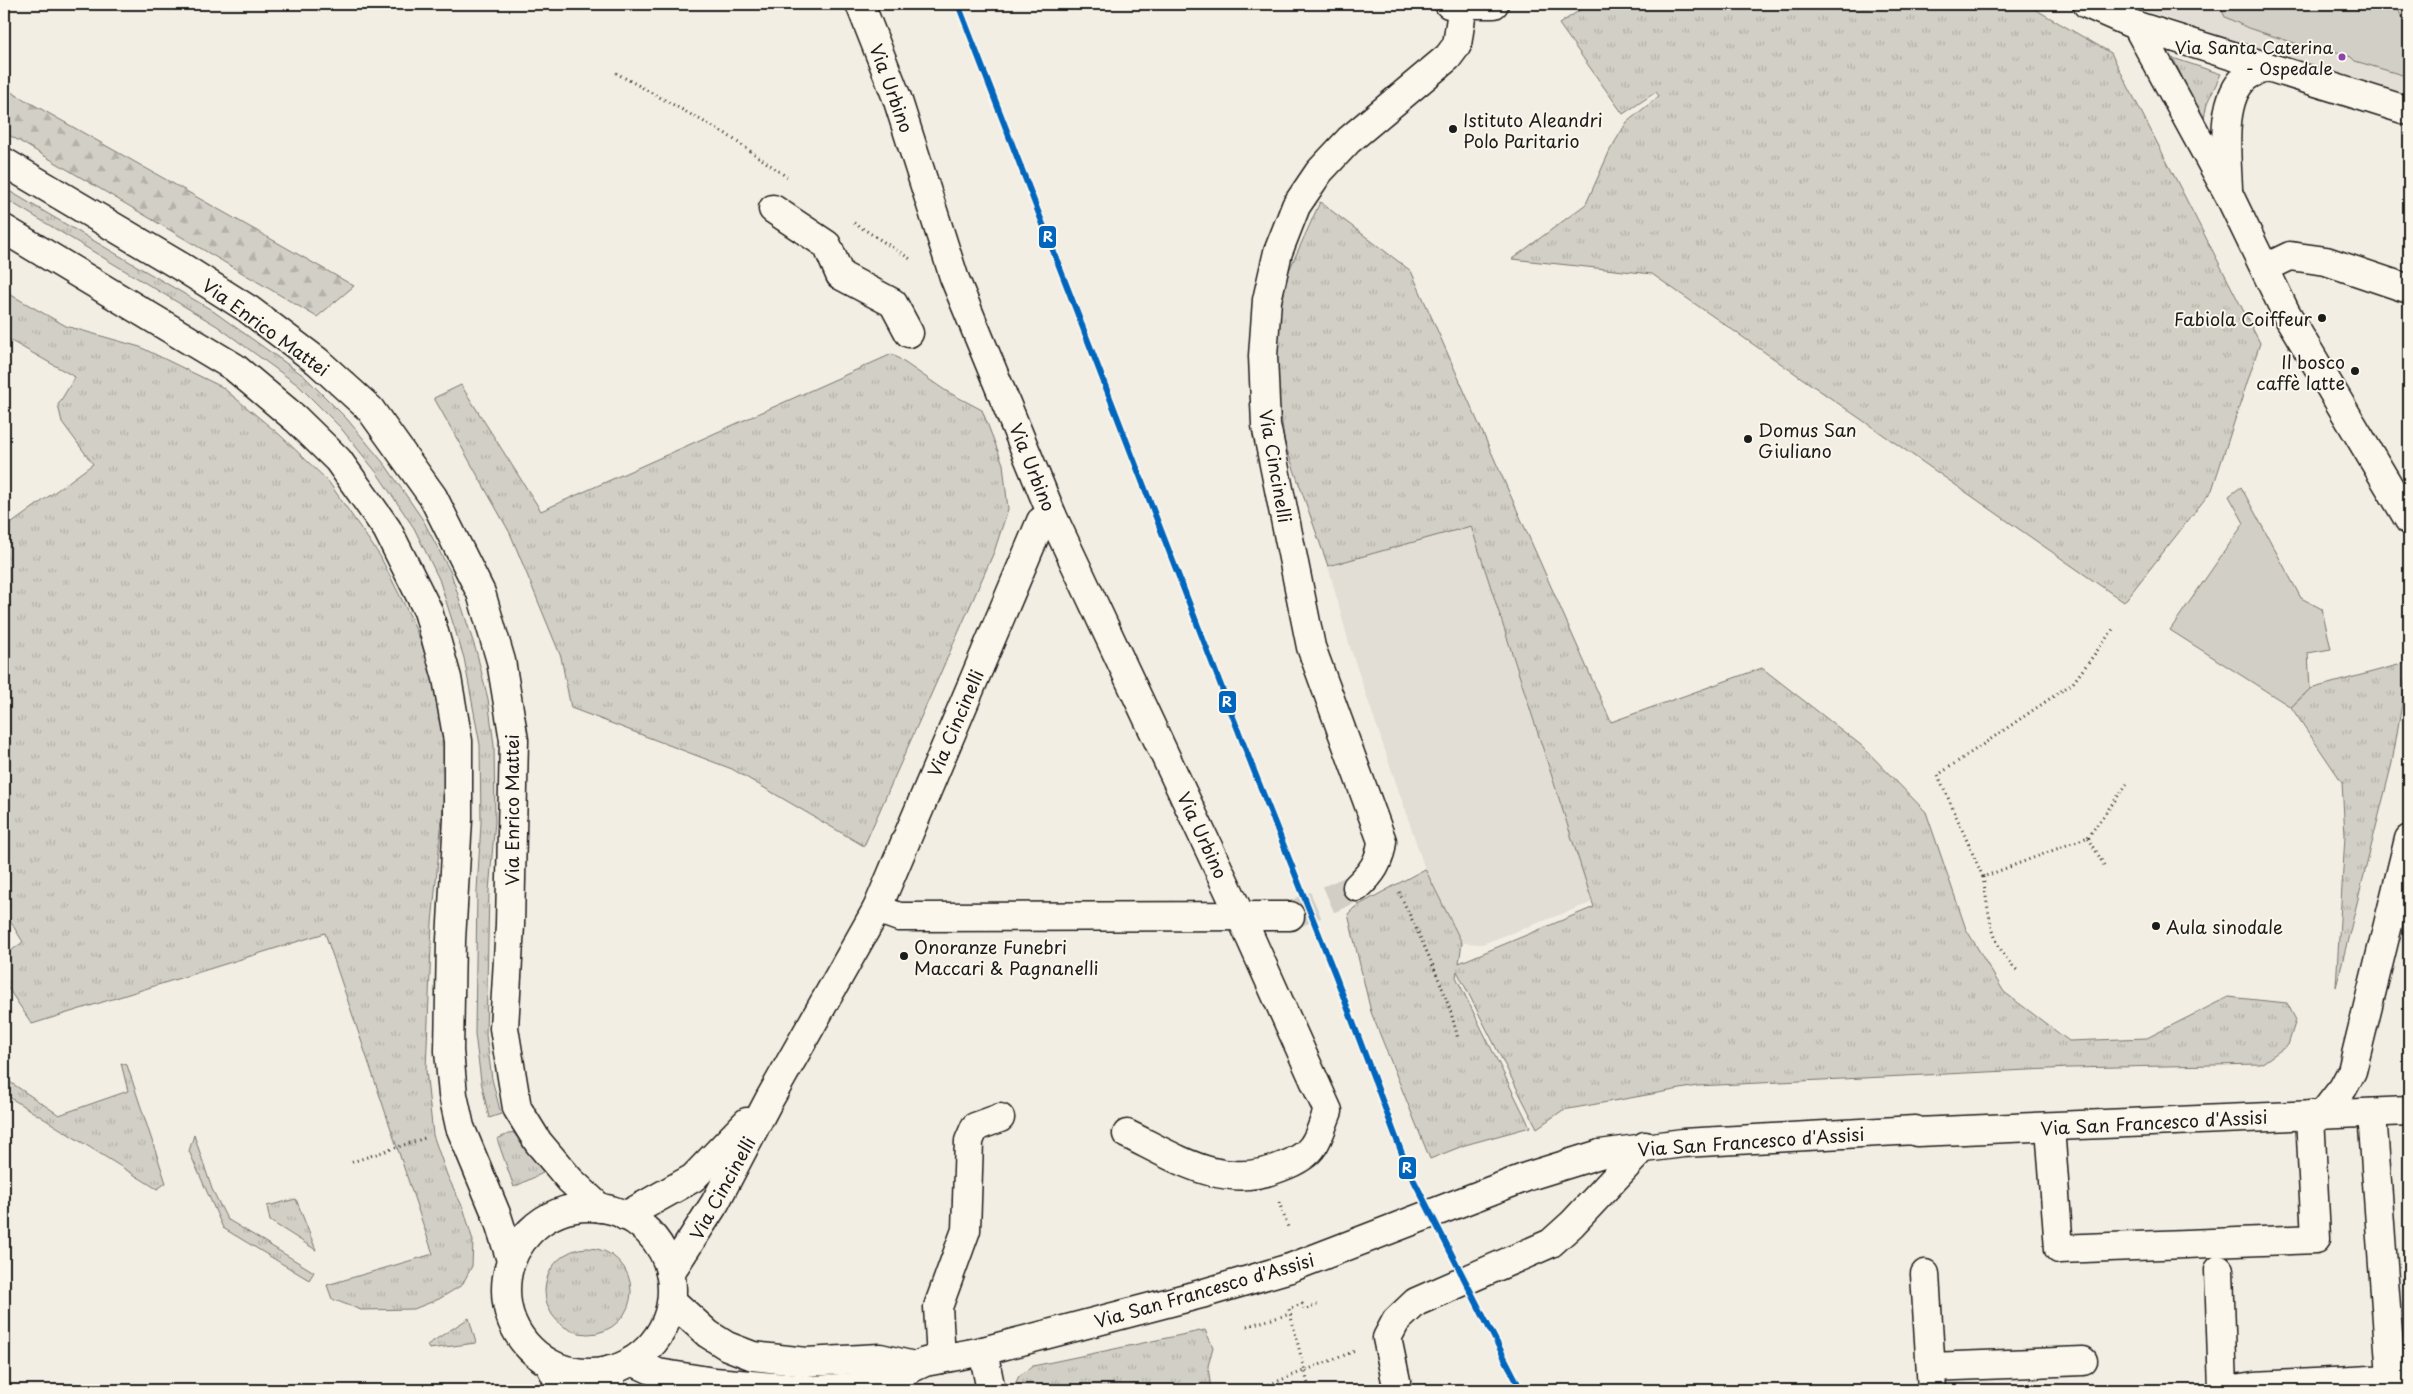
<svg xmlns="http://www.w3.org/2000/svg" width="2413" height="1394" font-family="'Playpen Sans',sans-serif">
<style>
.built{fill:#e2ded5}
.grass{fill:url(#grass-tufts);stroke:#777671}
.forest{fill:url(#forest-firs);stroke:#777671}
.garden{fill:#d2cfc6;stroke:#777671}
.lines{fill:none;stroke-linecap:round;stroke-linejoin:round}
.minor-tunnel{stroke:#d2cec6;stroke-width:28;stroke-dasharray:28 14;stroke-linecap:butt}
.minor-casing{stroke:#1c1c1c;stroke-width:31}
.major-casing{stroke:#1c1c1c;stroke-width:31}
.path{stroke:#1c1c1c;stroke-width:3;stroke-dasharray:1 4;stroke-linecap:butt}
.minor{stroke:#fbf7ec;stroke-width:28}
.major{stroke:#fbf7ec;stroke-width:28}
.major-bridge-casing{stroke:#1c1c1c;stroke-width:31;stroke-linecap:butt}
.major-bridge{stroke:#fbf7ec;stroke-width:28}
.rail-1-casing{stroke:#fbf7ec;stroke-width:10}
.rail-1{stroke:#0065bd;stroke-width:6}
.bus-dot{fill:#8e44ad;stroke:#fbf7ec;stroke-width:2}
.poi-dot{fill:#1c1c1c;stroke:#fbf7ec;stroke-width:2}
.labels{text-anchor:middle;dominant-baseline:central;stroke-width:4;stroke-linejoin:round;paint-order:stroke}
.bus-label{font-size:17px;fill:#1c1c1c;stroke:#fbf7ec;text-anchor:end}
.street-label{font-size:18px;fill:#1c1c1c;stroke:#fbf7ec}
.poi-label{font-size:18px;fill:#1c1c1c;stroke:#fbf7ec;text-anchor:start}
.line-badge{stroke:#fbf7ec;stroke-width:2}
.badge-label{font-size:14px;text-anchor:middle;font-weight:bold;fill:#fff}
</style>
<defs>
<pattern id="grass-tufts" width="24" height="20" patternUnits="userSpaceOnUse" patternTransform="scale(1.25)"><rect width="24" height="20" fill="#d2cfc6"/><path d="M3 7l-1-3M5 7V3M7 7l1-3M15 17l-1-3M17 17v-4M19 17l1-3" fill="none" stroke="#b4b1aa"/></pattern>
<pattern id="forest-firs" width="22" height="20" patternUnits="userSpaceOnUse" patternTransform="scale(1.25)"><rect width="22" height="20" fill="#d2cfc6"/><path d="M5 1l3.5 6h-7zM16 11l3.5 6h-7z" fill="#b4b1aa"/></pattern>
</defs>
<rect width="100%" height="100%" fill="#f2eee4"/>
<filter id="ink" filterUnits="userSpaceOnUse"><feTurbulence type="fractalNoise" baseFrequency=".02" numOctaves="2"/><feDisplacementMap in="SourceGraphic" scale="10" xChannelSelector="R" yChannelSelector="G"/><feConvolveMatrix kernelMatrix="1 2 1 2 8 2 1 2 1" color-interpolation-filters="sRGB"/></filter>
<g filter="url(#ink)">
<g class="built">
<polygon points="2124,4 2409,4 2409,97"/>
<polygon points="1471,526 1558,798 1596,901 1482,944 1462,943 1425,869 1350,647 1328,566 1426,536"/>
</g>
<g class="grass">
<polygon points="1589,4 2026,4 2111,53 2260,343 2212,490 2124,602 1652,274 1512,259 1586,204 1610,150 1627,122 1659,96 1656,92 1623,114 1559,24"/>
<polygon points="2173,58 2221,74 2207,103 2204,118 2200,115"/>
<polygon points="4,188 210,309 304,376 347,419 386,466 423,520 451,573 477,654 488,699 494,745 495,821 489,891 486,1035 492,1079 501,1114 489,1118 481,1081 475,1034 477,891 481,823 480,745 464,658 439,579 414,528 377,473 340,427 298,385 217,326 4,198"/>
<polygon points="1320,202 1411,271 1611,722 1762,668 1862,746 1926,812 1966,929 2004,992 2069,1041 2147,1038 2228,997 2287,1003 2296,1020 2288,1045 2261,1064 2070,1068 1697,1086 1563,1110 1537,1128 1457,971 1456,977 1530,1127 1465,1145 1430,1159 1371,1012 1348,914 1355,907 1425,869 1462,943 1459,963 1594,907 1471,526 1328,566 1285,444 1275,372 1280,313 1287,275"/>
<polygon points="4,291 66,326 140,347 222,387 280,435 328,481 380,556 410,616 431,666 447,766 432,923 426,1070 433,1135 447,1175 464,1210 473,1241 472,1266 462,1285 439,1299 414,1309 361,1310 332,1299 327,1285 433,1254 325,933 32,1024 4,982 4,956 23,942 4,911 4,529 93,464 62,422 58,405 75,377 4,337"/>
<polygon points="892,354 946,391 982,410 1003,464 1008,509 994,552 864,846 732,769 571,708 561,657 510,533 434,398 461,385 541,511"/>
<polygon points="2409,662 2392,763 2336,987 2345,836 2342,782 2291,707 2310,689"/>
<polygon points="121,1063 127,1065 166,1183 157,1189 4,1094 4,1078 59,1115 128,1091"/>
<polygon points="513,1132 541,1167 543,1173 514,1187 497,1139"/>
<polygon points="194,1135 212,1189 227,1219 314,1272 309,1280 223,1228 189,1151"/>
<polygon points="296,1199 316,1250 270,1221 267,1206"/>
<circle cx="588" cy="1291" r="43"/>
<polygon points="469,1318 476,1343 429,1349 427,1345"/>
<polygon points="1205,1330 1213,1347 1208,1366 1211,1390 1012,1390 1019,1376 1033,1366"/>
</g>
<polygon class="forest" points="4,88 354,286 317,317 4,132"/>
<g class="garden">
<polygon points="2219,4 2395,4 2409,30 2409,77 2355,61 2351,57 2334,51 2329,54 2248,28 2225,17"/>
<polygon points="2241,487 2301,598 2322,609 2331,649 2308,653 2310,689 2291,707 2170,630 2244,523 2229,496"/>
</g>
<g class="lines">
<polyline class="minor-tunnel" points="1290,916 1357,887"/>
<defs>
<g id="minor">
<path d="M 860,4 L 897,98 L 954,277 L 1052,515 L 1241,917 L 1328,1111 C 1323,1123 1320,1136 1313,1146 C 1306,1157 1292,1163 1281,1167 C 1224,1191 1178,1159 1127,1134"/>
<polyline points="2087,4 2137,26 2409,111"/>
<polyline points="2137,26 2229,195 2286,313 2409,520"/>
<path d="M 2228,189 C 2227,157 2219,99 2246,77 C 2252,72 2261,70 2267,67"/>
<polyline points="773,209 827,245 840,275 893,303 909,333"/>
<polyline points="2265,268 2290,256 2326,261 2409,289"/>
<path d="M 1357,887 C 1372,873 1380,862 1382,841 L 1311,647 L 1266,425 L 1263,356 L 1267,300 L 1278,252 L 1296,206 L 1319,172 L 1349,140 L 1448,57 L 1457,45 L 1463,4"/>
<polyline points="877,909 899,917 1290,916"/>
<polyline points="2372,1113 2392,1390"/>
<polyline points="2322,1115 2343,1088 2352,1071 2409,839"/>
<polyline points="2050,1127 2059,1249 2316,1239 2310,1115"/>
<polyline points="625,1216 693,1178 747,1122"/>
<polyline points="2219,1270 2223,1390"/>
<polyline points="670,1273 715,1203 769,1100 877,909 1041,521 1052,515"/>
<polyline points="1925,1274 1932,1390"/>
<polyline points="983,1351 991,1390"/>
<polyline points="941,1359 938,1307 966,1230 969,1141 975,1127 1000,1118"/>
<polyline points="549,1363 563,1390"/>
<polyline points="1931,1367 2083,1361"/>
<polyline points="1396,1381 1387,1338 1396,1321 1416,1302 1551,1243 1572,1224 1645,1146"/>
<polyline points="610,1390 611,1370"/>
<polyline points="2227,1390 2254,1386 2409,1378"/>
</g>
<g id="major">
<polyline points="1449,4 1494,4"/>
<polyline points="4,162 185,269 248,309 317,361 370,409 433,497 481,593 501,661 514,740 510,925 504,1028 517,1108 538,1142 570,1180 600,1208"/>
<polyline points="4,229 234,367 296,419 338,460 387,529 428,611 447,678 458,741 458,819 451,940 449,1051 453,1095 460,1127 497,1216 511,1260"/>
<polyline points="1600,1154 1683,1143 1915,1130 1917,1132 2409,1111"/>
<circle cx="589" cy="1290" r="83"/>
<polyline points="672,1301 708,1334 727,1346 753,1356 806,1362 880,1358 914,1366"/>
<polyline points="632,1361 658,1373 714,1382 812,1390"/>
<polyline points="818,1390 875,1385 925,1362 983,1351 1201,1294 1290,1268"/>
</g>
</defs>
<use href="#minor" class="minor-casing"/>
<use href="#major" class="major-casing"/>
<g class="path">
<polyline points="616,73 726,134 787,177"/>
<polyline points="854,223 912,260"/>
<polyline points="2088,837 2127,784"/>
<polyline points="2104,865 2088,837 1983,877 1938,775 2073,683 2114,628"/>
<path d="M 1983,877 C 1989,913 1990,947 2019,972"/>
<path d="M 1399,892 C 1421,940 1446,987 1458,1039"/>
<polyline points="352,1162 428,1137"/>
<polyline points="1279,1202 1289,1230"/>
<polyline points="1247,1326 1290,1314"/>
<polyline points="1309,1388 1289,1309 1302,1304 1304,1310 1317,1305"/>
<polyline points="1255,1390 1355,1351"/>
</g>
<use href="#minor" class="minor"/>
<use href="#major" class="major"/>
<defs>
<polyline id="major-bridge" points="1290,1268 1529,1176 1600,1154"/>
</defs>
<use href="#major-bridge" class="major-bridge-casing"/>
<use href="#major-bridge" class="major-bridge"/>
<defs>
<polyline id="rail-1" points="958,4 1245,748 1336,977 1407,1167 1521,1390"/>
</defs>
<use href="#rail-1" class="rail-1-casing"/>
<use href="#rail-1" class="rail-1"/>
</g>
</g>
<circle class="bus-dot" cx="2342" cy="57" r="4.5"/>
<g class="poi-dot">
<circle cx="1453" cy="129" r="5"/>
<circle cx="2322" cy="318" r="5"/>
<circle cx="2355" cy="371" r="5"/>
<circle cx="1748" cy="439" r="5"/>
<circle cx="2156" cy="926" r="5"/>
<circle cx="904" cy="956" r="5"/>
</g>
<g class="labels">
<g class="bus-label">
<text x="2333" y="47">Via Santa Caterina<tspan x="2333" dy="21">- Ospedale</tspan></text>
</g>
<g class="street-label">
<text transform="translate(892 88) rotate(70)">Via Urbino</text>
<text transform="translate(266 327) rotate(36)">Via Enrico Mattei</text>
<text transform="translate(1276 466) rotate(80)">Via Cincinelli</text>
<text transform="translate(1033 467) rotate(68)">Via Urbino</text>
<text transform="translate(955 723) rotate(-67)">Via Cincinelli</text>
<text transform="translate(511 810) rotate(-90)">Via Enrico Mattei</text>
<text transform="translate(1203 835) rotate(65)">Via Urbino</text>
<text transform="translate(2154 1122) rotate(-3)">Via San Francesco d'Assisi</text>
<text transform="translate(1751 1141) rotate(-4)">Via San Francesco d'Assisi</text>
<text transform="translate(722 1188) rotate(-61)">Via Cincinelli</text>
<text transform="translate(1204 1290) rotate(-16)">Via San Francesco d'Assisi</text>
</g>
<g class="poi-label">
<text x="1463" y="119">Istituto Aleandri<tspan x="1463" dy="21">Polo Paritario</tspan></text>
<text x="2312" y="318" text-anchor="end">Fabiola Coiffeur</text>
<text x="2345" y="361" text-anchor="end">Il bosco<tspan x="2345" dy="21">caffè latte</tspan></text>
<text x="1758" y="429">Domus San<tspan x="1758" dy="21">Giuliano</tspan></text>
<text x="2166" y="926">Aula sinodale</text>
<text x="914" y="946">Onoranze Funebri<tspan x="914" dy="21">Maccari &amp; Pagnanelli</tspan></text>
</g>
</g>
<g class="line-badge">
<rect x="1038" y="225" width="19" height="24" rx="5" fill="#0065bd"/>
<rect x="1218" y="690" width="19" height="24" rx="5" fill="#0065bd"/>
<rect x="1398" y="1156" width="19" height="24" rx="5" fill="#0065bd"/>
</g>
<g class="badge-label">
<text x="1048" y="242">R</text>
<text x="1227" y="707">R</text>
<text x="1407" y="1173">R</text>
</g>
<rect width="2413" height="1394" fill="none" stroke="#fbf7ec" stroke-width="20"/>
<rect x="10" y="10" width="2393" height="1374" fill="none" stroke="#1c1c1c" stroke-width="2" filter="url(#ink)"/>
</svg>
